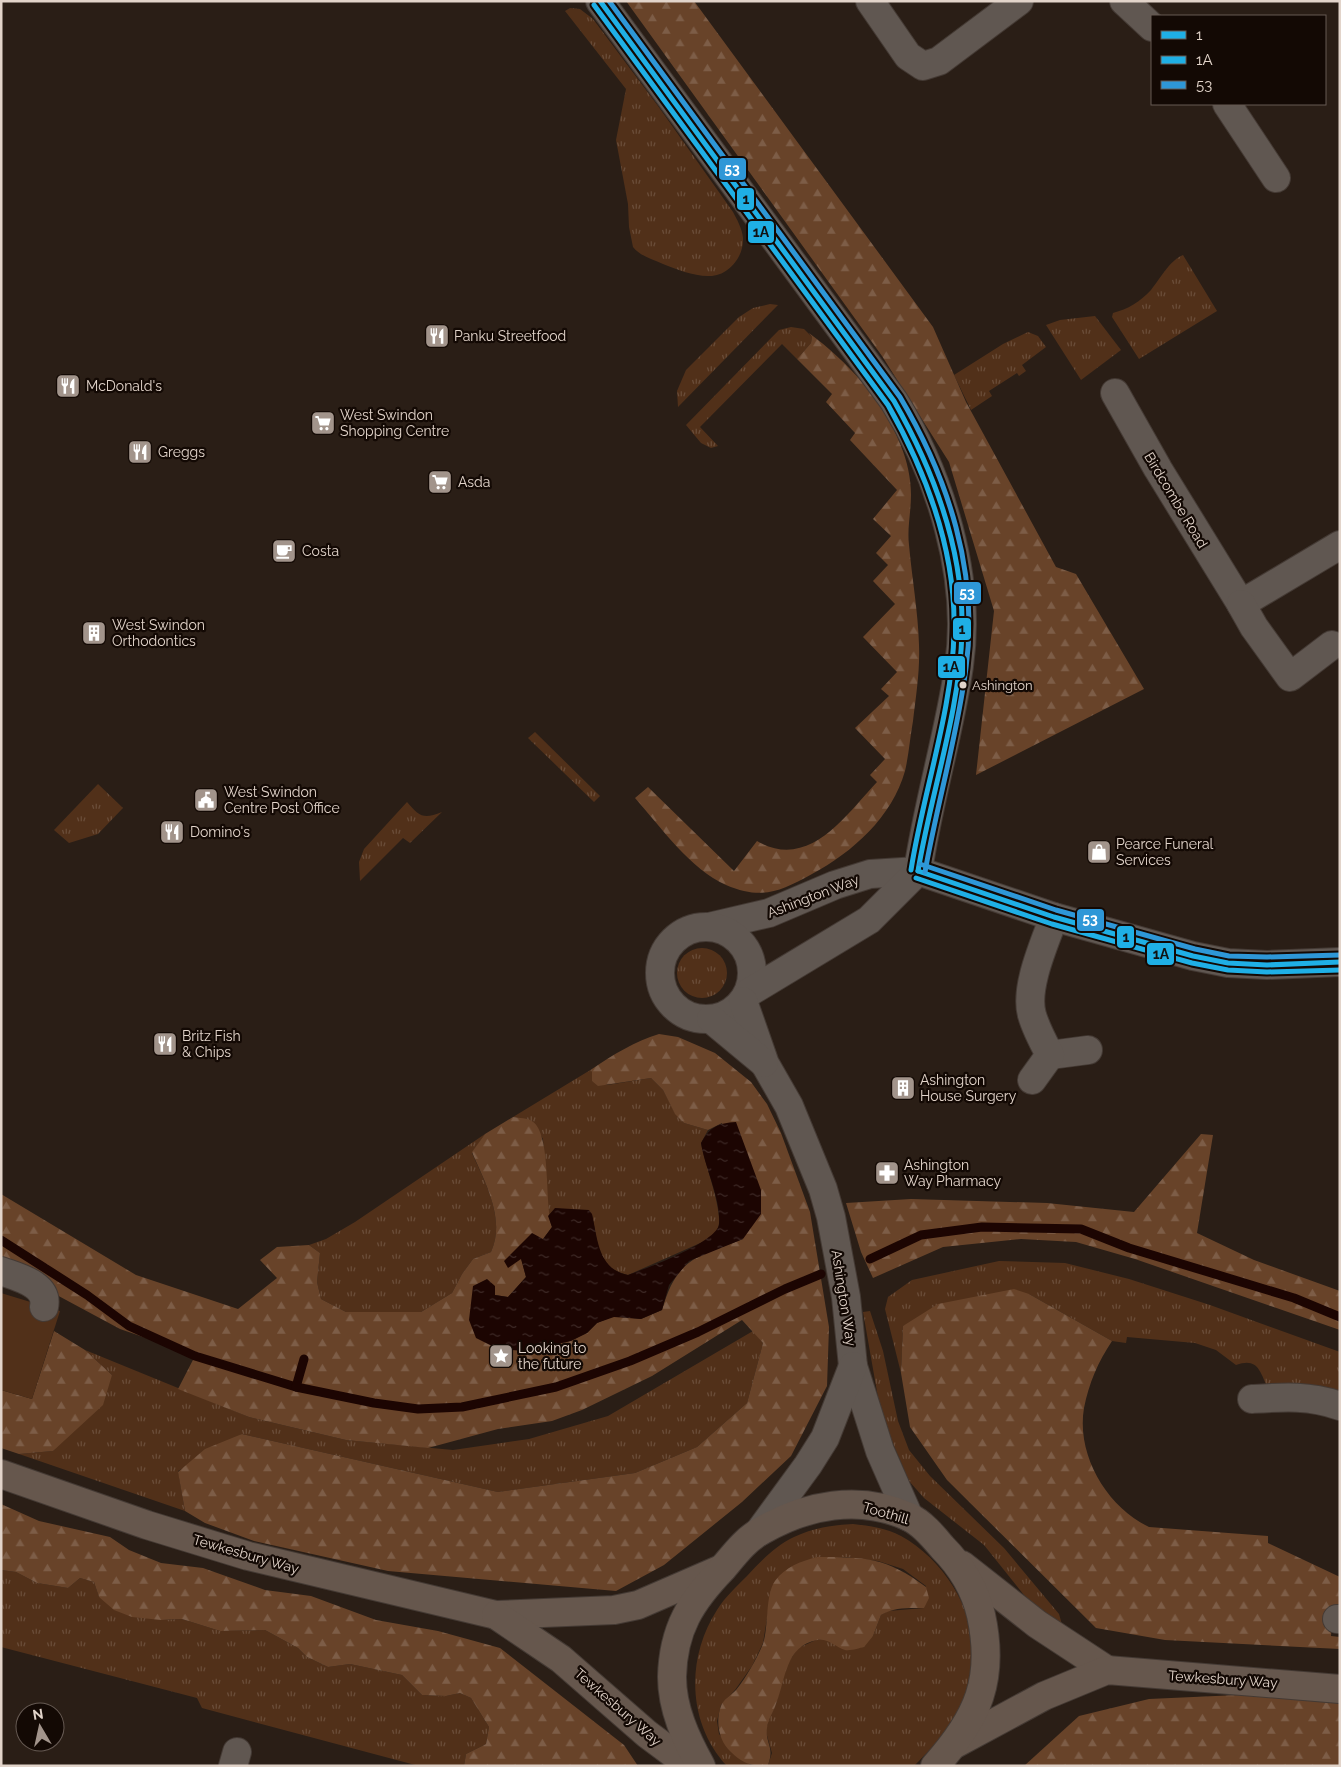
<svg xmlns="http://www.w3.org/2000/svg" width="1341" height="1767" font-family="Raleway,sans-serif">
<style>
.grass{fill:url(#grass-tufts)}
.forest{fill:url(#forest-firs)}
.pitch{fill:#513019}
.water{fill:url(#water-ripples)}
.lines{fill:none;stroke-linecap:round;stroke-linejoin:round}
.stream{stroke:#1c0502;stroke-width:9}
.minor-casing{stroke:#443a34;stroke-width:30}
.major-casing{stroke:#443a34;stroke-width:30}
.minor{stroke:#605751;stroke-width:28}
.major{stroke:#66574d;stroke-width:28}
.bus-1-casing{stroke:#130904;stroke-width:9}
.bus-2-casing{stroke:#130904;stroke-width:9}
.bus-3-casing{stroke:#130904;stroke-width:9}
.bus-1{stroke:#1fafe5;stroke-width:5}
.bus-2{stroke:#1fafe5;stroke-width:5}
.bus-3{stroke:#2e97d7;stroke-width:5}
.bus-dot{fill:#e2d4ca;stroke:#130904;stroke-width:2}
.labels{text-anchor:middle;dominant-baseline:central;stroke-width:4.5;stroke-linejoin:round;paint-order:stroke}
.bus-label{font-size:13px;fill:#e2d4ca;stroke:#130904;text-anchor:start}
.poi-label{font-size:14px;fill:#e2d4ca;stroke:#130904;text-anchor:start}
.street-label{font-size:14px;fill:#e2d4ca;stroke:#130904}
.line-badge{stroke:#130904;stroke-width:2}
.badge-label{font-size:14px;text-anchor:middle;font-weight:bold;fill:#fff}
.pale-badge-label{font-size:14px;text-anchor:middle;font-weight:bold;fill:#111}
</style>
<defs>
<pattern id="grass-tufts" width="24" height="20" patternUnits="userSpaceOnUse" patternTransform="scale(1.25)"><rect width="24" height="20" fill="#513019"/><path d="M3 7l-1-3M5 7V3M7 7l1-3M15 17l-1-3M17 17v-4M19 17l1-3" fill="none" stroke="#6a4d39"/></pattern>
<pattern id="forest-firs" width="22" height="20" patternUnits="userSpaceOnUse" patternTransform="scale(1.25)"><rect width="22" height="20" fill="#684329"/><path d="M5 1l3.5 6h-7zM16 11l3.5 6h-7z" fill="#7d5d47"/></pattern>
<pattern id="water-ripples" width="26" height="14" patternUnits="userSpaceOnUse" patternTransform="scale(1.25)"><rect width="26" height="14" fill="#1c0502"/><path d="M2 4q2-2 4 0t4 0M15 11q2-2 4 0t4 0" fill="none" stroke="#3d2926"/></pattern>
</defs>
<rect width="100%" height="100%" fill="#2a1e16"/>
<g class="grass">
<path d="M 570,8 L 580,9 L 593,19 L 658,106 L 733,212 C 737,220 742,228 743,238 C 744,257 728,277 708,276 C 693,276 676,269 663,264 C 652,259 640,256 633,247 L 629,227 L 628,204 L 616,140 L 626,89 L 565,11 Z"/>
<path d="M 1183,255 L 1217,311 L 1139,359 L 1112,317 L 1113,313 C 1128,309 1140,302 1151,290 C 1160,279 1169,261 1183,255 Z"/>
<polygon points="770,304 778,305 678,407 677,391 686,370 739,317 753,308"/>
<polygon points="1095,316 1121,350 1081,380 1046,325 1060,320"/>
<polygon points="791,327 804,329 812,337 811,343 797,359 782,344 700,427 718,446 711,448 701,443 686,425 779,330"/>
<polygon points="1028,332 1038,336 1046,347 1022,365 1026,371 1019,376 1017,373 989,391 992,396 971,410 954,375 1003,344"/>
<polygon points="535,732 600,796 594,802 528,738"/>
<polygon points="98,784 123,808 98,834 69,843 54,830"/>
<path d="M 407,802 C 419,816 423,820 442,812 L 410,843 L 403,838 L 360,881 L 359,862 L 364,849 Z"/>
<circle cx="702" cy="973" r="25"/>
<path d="M 592,1069 L 592,1081 L 607,1085 L 651,1078 L 663,1090 L 675,1113 L 684,1123 L 708,1130 L 701,1143 C 704,1162 724,1213 718,1228 C 716,1234 712,1236 707,1240 L 628,1275 C 596,1268 598,1241 592,1215 L 556,1208 L 548,1216 L 543,1139 L 532,1121 L 513,1117 Z"/>
<path d="M 485,1134 L 472,1153 C 485,1183 506,1219 491,1252 L 473,1259 L 462,1274 L 452,1293 L 421,1312 L 346,1312 L 321,1299 L 317,1282 L 320,1253 L 309,1245 L 326,1239 L 355,1222 Z"/>
<path d="M 999,1261 L 1065,1263 L 1129,1279 L 1210,1305 L 1340,1352 L 1340,1394 L 1267,1386 C 1260,1372 1258,1357 1236,1365 L 1216,1350 L 1195,1343 L 1127,1337 L 1126,1343 L 1112,1341 L 1029,1294 L 903,1326 L 901,1373 L 885,1309 L 888,1297 L 912,1280 Z"/>
<polygon points="870,1311 883,1351 898,1421 909,1450 930,1476 1004,1548 1059,1614 1063,1628 1036,1610 984,1545 924,1498 909,1481 888,1432 879,1403 863,1312"/>
<polygon points="753,1331 763,1343 747,1403 697,1447 635,1473 498,1492 242,1434 178,1471 185,1511 19,1454 53,1451 112,1375 85,1350 249,1417 346,1440 453,1450 529,1439 608,1416"/>
<path d="M 853,1524 C 870,1526 886,1528 901,1536 C 952,1564 988,1631 969,1689 C 959,1720 937,1743 914,1766 L 765,1766 L 768,1765 L 772,1753 L 766,1732 L 768,1721 L 776,1704 L 786,1666 L 798,1648 L 816,1640 L 826,1639 L 846,1650 L 873,1636 L 881,1615 L 888,1611 L 924,1608 L 926,1586 L 903,1569 L 878,1561 L 846,1557 L 817,1557 L 771,1593 L 763,1643 L 752,1666 L 735,1690 L 721,1705 L 717,1721 L 719,1734 L 750,1765 L 754,1766 L 727,1766 C 687,1723 686,1658 717,1610 C 725,1597 737,1586 747,1576 C 761,1561 775,1546 794,1537 C 813,1528 832,1525 853,1524 Z"/>
<polygon points="1,1570 16,1572 37,1583 68,1588 80,1578 94,1582 99,1597 161,1620 182,1619 220,1631 265,1630 298,1648 307,1657 328,1667 350,1664 402,1675 422,1695 446,1696 460,1693 471,1698 489,1727 486,1744 466,1754 464,1766 419,1766 202,1708 197,1698 1,1647"/>
</g>
<g class="forest">
<polygon points="626,1 694,1 933,327 966,402 1056,567 1076,574 1144,689 976,775 994,611 949,462 882,356"/>
<path d="M 809,333 C 847,361 884,401 901,446 C 907,461 911,478 911,495 C 911,512 907,528 909,545 C 912,578 918,612 919,645 C 920,671 916,696 913,721 C 910,737 909,754 905,771 C 892,817 853,852 812,874 C 779,892 762,900 726,885 C 691,870 660,826 635,798 L 648,787 L 734,871 L 757,841 C 809,871 845,816 877,782 L 870,775 L 885,759 L 855,728 L 889,696 L 881,689 L 897,672 L 863,637 L 895,604 L 873,581 L 888,565 L 876,553 L 891,536 L 873,519 L 897,490 L 850,440 L 855,433 L 826,402 L 832,394 L 797,359 L 811,343 L 812,337 Z"/>
<path d="M 659,1034 L 678,1037 L 715,1053 L 751,1082 L 767,1104 L 781,1133 L 810,1212 L 829,1327 L 827,1386 L 791,1456 L 742,1502 L 664,1565 L 616,1591 L 388,1571 L 254,1541 L 205,1523 L 185,1511 L 178,1472 L 205,1449 L 242,1434 L 498,1492 L 635,1473 L 697,1447 L 747,1403 L 763,1343 L 742,1320 L 652,1376 L 582,1410 L 552,1421 L 498,1429 L 428,1448 L 346,1440 L 249,1417 L 178,1389 L 195,1356 L 210,1360 L 120,1329 L 1,1265 L 1,1194 L 136,1275 L 238,1309 L 277,1278 L 260,1260 L 277,1247 L 309,1245 L 320,1253 L 317,1282 L 321,1299 L 346,1312 L 421,1312 L 452,1293 L 462,1274 L 473,1259 L 491,1252 C 506,1219 485,1183 472,1152 L 485,1134 L 513,1117 C 519,1118 528,1118 532,1121 C 552,1134 544,1203 552,1227 L 543,1239 L 521,1258 L 526,1277 L 508,1297 L 495,1295 L 473,1286 L 548,1346 L 570,1341 L 587,1333 L 597,1323 L 614,1316 L 641,1319 L 662,1310 C 677,1258 696,1257 743,1239 L 722,1123 L 708,1130 L 684,1123 L 675,1114 L 663,1090 L 651,1078 L 598,1086 L 592,1081 L 592,1069 C 613,1055 635,1041 659,1034 Z"/>
<polygon points="1201,1134 1213,1135 1197,1233 1254,1260 1340,1291 1340,1330 1135,1259 1076,1242 1021,1239 943,1247 873,1278 861,1252 846,1203 911,1199 1047,1203 1134,1212"/>
<path d="M 1014,1289 L 1029,1294 L 1112,1341 C 1098,1362 1089,1383 1084,1408 C 1076,1455 1107,1507 1149,1527 L 1268,1536 L 1268,1543 L 1340,1577 L 1340,1609 L 1333,1609 L 1331,1636 L 1340,1637 L 1340,1649 L 1165,1640 L 1096,1628 L 947,1480 L 910,1427 L 901,1373 L 903,1326 L 938,1304 Z"/>
<polygon points="54,1331 85,1350 112,1375 103,1405 53,1451 19,1454 1,1448 1,1390 32,1399"/>
<polygon points="1,1504 39,1521 110,1537 129,1550 161,1563 203,1568 265,1590 311,1596 376,1620 438,1631 500,1648 624,1745 638,1766 464,1766 466,1754 486,1744 489,1727 471,1698 460,1693 446,1696 422,1695 402,1675 350,1664 328,1667 307,1657 298,1648 265,1630 220,1631 182,1619 161,1620 132,1617 114,1610 99,1597 94,1582 80,1578 68,1588 37,1583 16,1572 1,1570"/>
<path d="M 817,1557 C 865,1557 886,1557 926,1587 L 929,1598 L 924,1608 C 909,1608 894,1607 881,1615 L 873,1636 L 864,1647 C 859,1648 851,1651 845,1650 C 835,1647 829,1638 817,1640 C 785,1646 786,1679 776,1704 C 773,1713 768,1719 767,1728 C 765,1744 775,1746 768,1765 C 752,1767 742,1763 731,1752 C 719,1741 715,1722 721,1706 C 723,1700 731,1695 736,1690 C 747,1676 756,1660 763,1644 C 769,1626 765,1595 775,1581 C 786,1566 800,1562 817,1557 Z"/>
<polygon points="1238,1695 1340,1701 1340,1766 1024,1766 1079,1716 1149,1699"/>
</g>
<polygon class="pitch" points="1,1293 60,1311 32,1399 1,1390"/>
<path class="water" d="M 736,1122 L 761,1190 L 761,1214 L 743,1239 L 689,1261 L 669,1285 L 662,1310 L 641,1319 L 614,1317 L 597,1323 L 587,1333 L 571,1341 L 525,1351 L 498,1349 L 476,1338 L 469,1320 L 473,1286 L 487,1279 L 495,1286 L 495,1295 L 508,1297 L 526,1277 L 521,1259 L 508,1268 L 504,1261 L 532,1233 L 543,1239 L 552,1227 L 548,1216 L 555,1208 L 589,1210 L 592,1214 C 598,1240 598,1269 628,1275 C 645,1269 718,1242 719,1224 C 721,1198 705,1169 701,1143 C 710,1127 718,1123 736,1122 Z"/>
<g class="lines">
<g class="stream">
<polyline points="1,1240 87,1295 129,1326 195,1356 296,1387 374,1403 418,1409 462,1407 556,1387 630,1361 698,1332 785,1289 821,1274"/>
<polyline points="870,1259 921,1235 982,1227 1081,1229 1129,1248 1294,1298 1340,1317"/>
<polyline points="296,1387 304,1359"/>
</g>
<defs>
<g id="minor">
<path d="M 600,1 L 894,401 C 940,475 972,577 959,666 C 949,735 928,802 918,871"/>
<polyline points="870,1 908,56 923,66 939,61 1019,1"/>
<polyline points="1124,1 1152,27"/>
<polyline points="1227,104 1276,178"/>
<polyline points="1115,393 1158,469 1241,604 1340,545"/>
<polyline points="1241,604 1254,627 1290,677 1332,645"/>
<polyline points="709,927 769,913 835,885 870,874 918,871 1054,917 1193,956 1228,963 1267,965 1340,962"/>
<circle cx="706" cy="973" r="46"/>
<polyline points="748,993 869,920 918,871"/>
<polyline points="743,1001 765,1064 789,1106 823,1189 831,1217 846,1297 853,1366 880,1451 909,1517"/>
<polyline points="711,1019 764,1063"/>
<polyline points="1050,1055 1088,1050"/>
<path d="M 1032,1080 L 1050,1055 C 1043,1042 1036,1029 1032,1015 C 1024,988 1045,942 1054,917"/>
<path d="M 1,1271 C 17,1277 49,1284 44,1307"/>
<path d="M 1252,1399 C 1283,1397 1310,1395 1340,1406"/>
<polyline points="759,1532 808,1465 825,1438 853,1366"/>
<polyline points="1337,1619 1340,1619"/>
<polyline points="233,1766 237,1752"/>
</g>
<g id="major">
<polyline points="1,1474 147,1525 248,1556 496,1615 614,1610 638,1605 721,1569"/>
<polyline points="962,1565 1037,1624 1107,1670"/>
<polyline points="496,1615 561,1659 647,1734 690,1766"/>
<polyline points="955,1744 1044,1696 1107,1670 1340,1689"/>
<path d="M 701,1766 C 686,1739 672,1709 672,1677 C 673,1629 691,1601 723,1568 C 734,1555 746,1539 761,1531 C 806,1505 859,1494 909,1517 C 922,1523 933,1536 942,1547 C 961,1566 975,1589 981,1615 C 995,1679 978,1718 935,1766"/>
</g>
</defs>
<use href="#minor" class="minor-casing"/>
<use href="#major" class="major-casing"/>
<use href="#minor" class="minor"/>
<use href="#major" class="major"/>
<defs>
<g id="bus-1">
<path d="M 600,1 L 894,401 C 934,471 964,549 962,632 C 960,710 931,793 918,871"/>
<polyline points="918,871 1054,917 1193,956 1228,963 1267,965 1340,962"/>
</g>
<g id="bus-2">
<path d="M 594,5 L 888,405 C 927,474 956,551 954,631 C 953,708 923,793 911,870"/>
<polyline points="916,878 1052,924 1192,963 1228,970 1267,972 1340,970"/>
</g>
<g id="bus-3">
<path d="M 609,1 L 900,397 C 948,478 979,572 966,668 C 957,737 937,804 925,872"/>
<polyline points="920,864 1056,910 1195,949 1229,956 1267,957 1340,955"/>
</g>
</defs>
<use href="#bus-1" class="bus-1-casing"/>
<use href="#bus-2" class="bus-2-casing"/>
<use href="#bus-3" class="bus-3-casing"/>
<use href="#bus-1" class="bus-1"/>
<use href="#bus-2" class="bus-2"/>
<use href="#bus-3" class="bus-3"/>
</g>
<defs>
<symbol id="restaurant-square" viewBox="-11 -11 22 22"><rect x="-9" y="-9" width="18" height="18" rx="4" fill="#a2948b" stroke="#130904"/><path d="M-5-6h1v4h1v-4h1v4h1v-4h1v5L-1.5 .5V6h-2V.5L-5-1ZM5-6V6H3V1.5H1.5Q1.5-4 5-6Z" fill="#fff"/></symbol>
<symbol id="supermarket-square" viewBox="-11 -11 22 22"><rect x="-9" y="-9" width="18" height="18" rx="4" fill="#a2948b" stroke="#130904"/><path d="M-6-5.5h2.5l.6 2H6L4.5 2H-2.5L-4.4-4H-6ZM-1.5 3.2a1.3 1.3 0 1 0 .1 0ZM3 3.2a1.3 1.3 0 1 0 .1 0Z" fill="#fff"/></symbol>
<symbol id="cafe-square" viewBox="-11 -11 22 22"><rect x="-9" y="-9" width="18" height="18" rx="4" fill="#a2948b" stroke="#130904"/><path d="M-5.5-4.5H6V0H3Q3 3.5 0 3.5H-2.5Q-5.5 3.5-5.5 0ZM3-3.2v2h1.7v-2ZM-6 4.5H4V6H-6Z" fill="#fff"/></symbol>
<symbol id="building-square" viewBox="-11 -11 22 22"><rect x="-9" y="-9" width="18" height="18" rx="4" fill="#a2948b" stroke="#130904"/><path d="M-4-6H4V6H1V3H-1V6H-4ZM-2.5-4.3h1.7v1.8h-1.7ZM.8-4.3h1.7v1.8H.8ZM-2.5-1h1.7V.8h-1.7ZM.8-1h1.7V.8H.8Z" fill="#fff"/></symbol>
<symbol id="civic-square" viewBox="-11 -11 22 22"><rect x="-9" y="-9" width="18" height="18" rx="4" fill="#a2948b" stroke="#130904"/><path d="M-.6-6.5H3V-4.5H.6V-3L4-1V1h2V6H-6V1h2V-1L-.6-3ZM-1.2 2.5V6h2.4V2.5Z" fill="#fff"/></symbol>
<symbol id="shop-square" viewBox="-11 -11 22 22"><rect x="-9" y="-9" width="18" height="18" rx="4" fill="#a2948b" stroke="#130904"/><path d="M-5-2.5h2.3a2.7 3.5 0 0 1 5.4 0H5L5.5 6h-11ZM-1.5-2.5h3a1.5 2.3 0 0 0-3 0Z" fill="#fff"/></symbol>
<symbol id="pharmacy-square" viewBox="-11 -11 22 22"><rect x="-9" y="-9" width="18" height="18" rx="4" fill="#a2948b" stroke="#130904"/><path d="M-2-6h4v4h4v4h-4v4h-4v-4h-4v-4h4Z" fill="#fff"/></symbol>
<symbol id="sight-square" viewBox="-11 -11 22 22"><rect x="-9" y="-9" width="18" height="18" rx="4" fill="#a2948b" stroke="#130904"/><path d="M0-6L1.8-2.2L6-1.7L2.9 1.2L3.7 5.4L0 3.3L-3.7 5.4L-2.9 1.2L-6-1.7L-1.8-2.2Z" fill="#fff"/></symbol>
</defs>
<g fill-rule="evenodd">
<use href="#restaurant-square" x="423" y="322" width="28" height="28"/>
<use href="#restaurant-square" x="54" y="372" width="28" height="28"/>
<use href="#supermarket-square" x="309" y="409" width="28" height="28"/>
<use href="#restaurant-square" x="126" y="438" width="28" height="28"/>
<use href="#supermarket-square" x="426" y="468" width="28" height="28"/>
<use href="#cafe-square" x="270" y="537" width="28" height="28"/>
<use href="#building-square" x="80" y="619" width="28" height="28"/>
<use href="#civic-square" x="192" y="786" width="28" height="28"/>
<use href="#restaurant-square" x="158" y="818" width="28" height="28"/>
<use href="#shop-square" x="1085" y="838" width="28" height="28"/>
<use href="#restaurant-square" x="151" y="1030" width="28" height="28"/>
<use href="#building-square" x="889" y="1074" width="28" height="28"/>
<use href="#pharmacy-square" x="873" y="1159" width="28" height="28"/>
<use href="#sight-square" x="487" y="1342" width="28" height="28"/>
</g>
<circle class="bus-dot" cx="963" cy="685" r="4.5"/>
<g class="labels">
<g class="bus-label">
<text x="972" y="685">Ashington</text>
</g>
<g class="poi-label">
<text x="454" y="336">Panku Streetfood</text>
<text x="86" y="386">McDonald's</text>
<text x="340" y="415">West Swindon<tspan x="340" dy="16">Shopping Centre</tspan></text>
<text x="158" y="452">Greggs</text>
<text x="458" y="482">Asda</text>
<text x="302" y="551">Costa</text>
<text x="112" y="625">West Swindon<tspan x="112" dy="16">Orthodontics</tspan></text>
<text x="224" y="792">West Swindon<tspan x="224" dy="16">Centre Post Office</tspan></text>
<text x="190" y="832">Domino's</text>
<text x="1116" y="844">Pearce Funeral<tspan x="1116" dy="16">Services</tspan></text>
<text x="182" y="1036">Britz Fish<tspan x="182" dy="16">&amp; Chips</tspan></text>
<text x="920" y="1080">Ashington<tspan x="920" dy="16">House Surgery</tspan></text>
<text x="904" y="1165">Ashington<tspan x="904" dy="16">Way Pharmacy</tspan></text>
<text x="518" y="1348">Looking to<tspan x="518" dy="16">the future</tspan></text>
</g>
<g class="street-label">
<text transform="translate(1176 500) rotate(59)">Birdcombe Road</text>
<text transform="translate(813 896) rotate(-21)">Ashington Way</text>
<text transform="translate(844 1298) rotate(81)">Ashington Way</text>
<text transform="translate(886 1513) rotate(16)">Toothill</text>
<text transform="translate(246 1554) rotate(16)">Tewkesbury Way</text>
<text transform="translate(1223 1679) rotate(4)">Tewkesbury Way</text>
<text transform="translate(618 1707) rotate(41)">Tewkesbury Way</text>
</g>
</g>
<g class="line-badge">
<rect x="718" y="157" width="29" height="24" rx="5" fill="#2e97d7"/>
<rect x="736" y="187" width="19" height="24" rx="5" fill="#1fafe5"/>
<rect x="747" y="220" width="28" height="24" rx="5" fill="#1fafe5"/>
<rect x="953" y="581" width="29" height="24" rx="5" fill="#2e97d7"/>
<rect x="952" y="617" width="20" height="24" rx="5" fill="#1fafe5"/>
<rect x="937" y="655" width="29" height="24" rx="5" fill="#1fafe5"/>
<rect x="1076" y="908" width="29" height="24" rx="5" fill="#2e97d7"/>
<rect x="1116" y="925" width="19" height="24" rx="5" fill="#1fafe5"/>
<rect x="1146" y="942" width="29" height="24" rx="5" fill="#1fafe5"/>
</g>
<g class="badge-label">
<text x="732" y="174">53</text>
<text x="967" y="598">53</text>
<text x="1090" y="924">53</text>
</g>
<g class="pale-badge-label">
<text x="746" y="204">1</text>
<text x="761" y="237">1A</text>
<text x="962" y="634">1</text>
<text x="951" y="672">1A</text>
<text x="1126" y="942">1</text>
<text x="1161" y="959">1A</text>
</g>
<rect width="1341" height="1767" fill="none" stroke="#e2d4ca" stroke-width="5"/>
<rect x="1151" y="15" width="175" height="90" fill="#130904" stroke="#665a53"/>
<rect x="1161" y="31" width="25" height="8" fill="#1fafe5" stroke="#665a53"/>
<text x="1196" y="40" font-size="15" fill="#e2d4ca">1</text>
<rect x="1161" y="56" width="25" height="8" fill="#1fafe5" stroke="#665a53"/>
<text x="1196" y="65" font-size="15" fill="#e2d4ca">1A</text>
<rect x="1161" y="81" width="25" height="8" fill="#2e97d7" stroke="#665a53"/>
<text x="1196" y="90" font-size="15" fill="#e2d4ca">53</text>
<g transform="translate(40 1727) rotate(351)"><circle r="24" fill="#130904" stroke="#665a53"/>
<path d="M0-4L9 19L0 12L-9 19Z" fill="#a2948b"/>
<text y="-8" font-size="14" font-weight="bold" text-anchor="middle" fill="#e2d4ca">N</text>
</g>
</svg>
